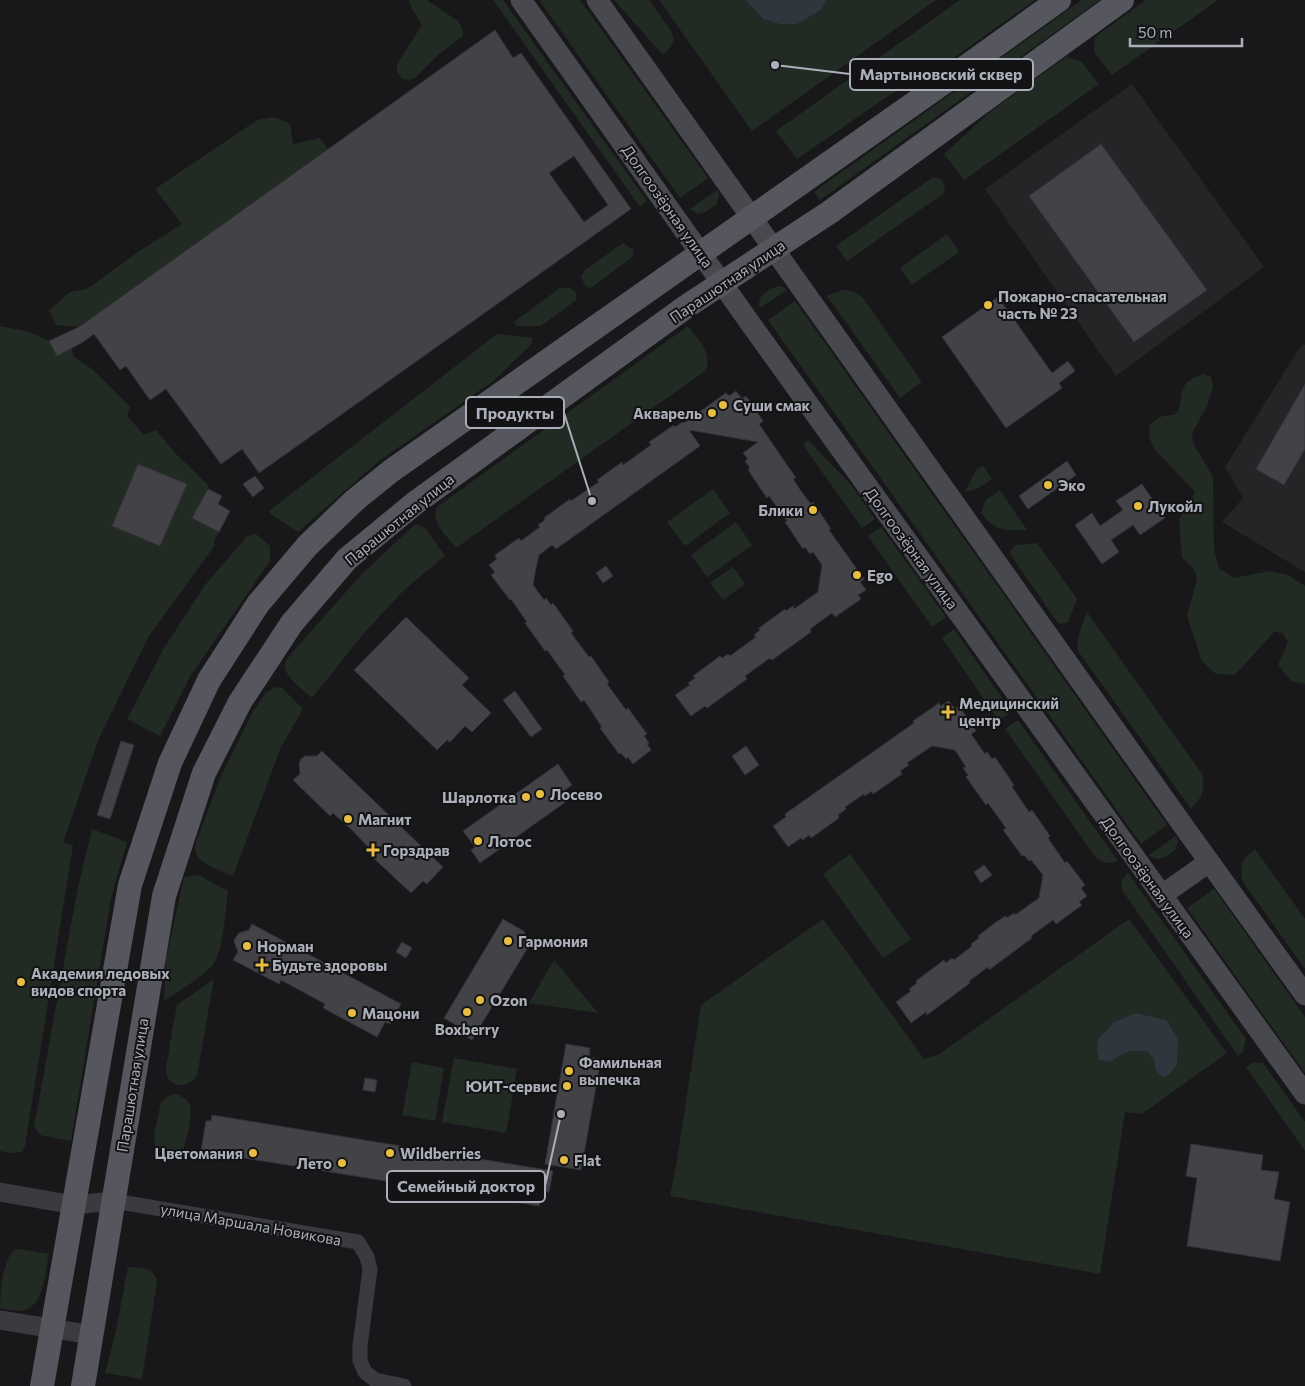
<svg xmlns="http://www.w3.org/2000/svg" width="1305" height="1386" font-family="Commissioner,sans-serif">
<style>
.built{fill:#252427}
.green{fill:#222a24}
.water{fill:#2f363e}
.building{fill:#434347;stroke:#333236;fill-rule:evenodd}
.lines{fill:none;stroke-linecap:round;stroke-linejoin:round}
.minor{stroke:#3a3a3f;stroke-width:15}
.tertiary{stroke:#3a3a3f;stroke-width:19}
.secondary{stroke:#48494f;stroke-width:21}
.primary{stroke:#56575e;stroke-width:24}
.poi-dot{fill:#e7bd43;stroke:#131315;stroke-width:2}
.labels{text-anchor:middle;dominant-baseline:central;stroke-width:4;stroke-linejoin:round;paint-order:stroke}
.street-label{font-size:15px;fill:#abafb9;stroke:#131315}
.poi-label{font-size:15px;font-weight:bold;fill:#abafb9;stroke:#131315;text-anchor:start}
.leader{fill:none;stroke:#abafb9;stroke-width:2}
.callout-dot{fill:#abafb9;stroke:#131315;stroke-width:2}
.callout{fill:#131315;stroke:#abafb9;stroke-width:2}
.callout-label{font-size:16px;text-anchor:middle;font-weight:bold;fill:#abafb9}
</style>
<rect width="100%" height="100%" fill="#18181a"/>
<g class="built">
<polygon points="1132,84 1264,267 1116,376 985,189"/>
<polygon points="1302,344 1305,345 1305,572 1222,522 1243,498 1225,467"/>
</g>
<g class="green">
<polygon points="410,0 427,0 458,21 462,27 463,36 438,55 416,77 410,80 402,79 397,72 397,64 422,25 409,3"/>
<polygon points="493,0 503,0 647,201 640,207"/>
<polygon points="539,0 580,0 708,178 680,198"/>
<polygon points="614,0 649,0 671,31 674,40 670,48 663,55"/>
<polygon points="659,0 936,0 752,131"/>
<polygon points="960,0 1035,0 945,64 888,96 797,159 776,131"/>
<polygon points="1082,0 1100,0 820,200 814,192"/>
<polygon points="1146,0 1218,0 1112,75 1094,52 1095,37"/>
<polygon points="1066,57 1081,61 1099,84 964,180 944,154 991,111"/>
<polygon points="274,117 290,124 293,144 320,138 328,149 79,327 56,325 49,310 70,292 87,289 141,250 182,224 155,189 257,120"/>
<path d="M 933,177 C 943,177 947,185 943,194 L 847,261 L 836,246 Z"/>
<polygon points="717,190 719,194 717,204 707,211 698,214 690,209"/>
<polygon points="947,234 959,252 912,285 900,268"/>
<polygon points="623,243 633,250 633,256 591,288 586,287 581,277 585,270"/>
<path d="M 779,286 L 783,287 L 787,290 L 760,308 C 756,296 768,289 779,286 Z"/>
<polygon points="560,288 570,288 576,293 576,300 541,326 516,326 514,322"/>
<path d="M 842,290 C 851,290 856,292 863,298 L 922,382 L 900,398 L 827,296 Z"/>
<polygon points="795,301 1167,825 1141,844 768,320"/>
<polygon points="0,326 30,332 49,341 72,348 73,356 92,369 130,407 127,416 144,435 156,430 176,454 208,485 208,489 193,518 219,532 214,541 215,545 149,636 99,738 63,843 73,845 25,1146 21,1152 11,1153 0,1151"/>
<path d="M 688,326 C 698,339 714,354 705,371 L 456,548 C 447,536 430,522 437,507 Z"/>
<polygon points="497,334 533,338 530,346 492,382 379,461 298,532 272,515 269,511"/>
<path d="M 1203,374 L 1211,377 L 1213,387 L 1207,406 L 1192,433 L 1193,443 L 1213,477 L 1214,550 L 1219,568 L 1234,578 L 1270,571 L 1288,575 L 1305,586 L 1305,684 L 1291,681 L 1278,665 L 1288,642 L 1283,634 L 1275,631 L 1235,675 L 1216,674 L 1202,661 L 1187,616 L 1197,579 L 1195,571 L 1182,557 L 1179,520 L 1195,492 L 1156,451 C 1150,442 1149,436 1149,426 C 1158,417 1161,415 1174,415 L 1179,409 L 1182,391 L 1186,383 L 1193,378 Z"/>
<polygon points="808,440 852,486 875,519 862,528 805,448 804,444"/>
<path d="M 983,465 L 992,479 C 983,485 976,492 965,491 L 977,469 Z"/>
<polygon points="713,489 730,513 685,546 667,522"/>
<path d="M 1000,490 L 1027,530 C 1006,531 994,531 981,513 L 986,500 Z"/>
<polygon points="736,522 752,545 707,577 691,555"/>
<path d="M 418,524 L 425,528 L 445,556 L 404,590 L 364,633 L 312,698 C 304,691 282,675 285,664 C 286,660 290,656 292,653 L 361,575 L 414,525 Z"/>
<polygon points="881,527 946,617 932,627 868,536"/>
<polygon points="256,534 270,546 270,561 191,675 160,736 127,719 164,648 205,585 247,536"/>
<path d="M 1037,543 L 1077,599 L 1068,622 C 1064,624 1062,624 1058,623 L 1010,554 L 1013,547 L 1017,545 Z"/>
<polygon points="733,567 745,584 723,600 710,583"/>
<path d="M 1087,612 L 1202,774 C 1206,790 1202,797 1191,809 L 1078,651 C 1076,637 1082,625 1087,612 Z"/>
<polygon points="954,629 1011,711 999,721 942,638"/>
<path d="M 276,687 L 282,688 L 303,709 L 281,747 L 233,876 C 224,872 204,865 198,857 C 195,853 195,849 195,845 L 220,778 L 252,713 L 266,692 Z"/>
<path d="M 1018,720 L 1118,861 C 1109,864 1105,864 1097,859 L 1005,729 Z"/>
<polygon points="92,829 127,842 111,898 71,1141 40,1135 34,1127 77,892"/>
<path d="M 1176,836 L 1178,840 L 1176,849 C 1167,856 1159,864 1149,855 Z"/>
<path d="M 1255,849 L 1305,919 L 1305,969 L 1243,882 C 1239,864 1241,860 1255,849 Z"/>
<polygon points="850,854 911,939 883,958 823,874"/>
<path d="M 1128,873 L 1246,1039 L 1243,1052 L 1238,1056 L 1122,890 C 1121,883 1122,878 1128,873 Z"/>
<path d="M 198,875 L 228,891 C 226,908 223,951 214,963 C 206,975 177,992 164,1001 L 166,959 L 184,877 Z"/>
<polygon points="1214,889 1305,1017 1305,1073 1187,908"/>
<polygon points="823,919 924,1059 938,1055 1129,919 1227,1053 1142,1114 1125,1112 1100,1274 670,1196 676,1166 701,1005"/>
<polygon points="554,960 598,1013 529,1003"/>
<path d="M 214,979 L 197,1075 C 189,1089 168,1089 166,1071 C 166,1065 168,1058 169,1051 C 171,1036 174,1021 177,1005 Z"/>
<polygon points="454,1058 517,1069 506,1133 442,1122"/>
<polygon points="412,1062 444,1068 435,1121 402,1115"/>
<polygon points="1252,1063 1263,1063 1305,1122 1305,1151 1246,1067"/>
<path d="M 176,1094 C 181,1096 186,1098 189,1103 C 194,1112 186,1142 183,1151 C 178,1156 172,1160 165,1157 C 146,1152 158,1120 160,1106 C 163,1099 168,1095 176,1094 Z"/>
<path d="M 15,1249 L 20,1249 L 49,1254 C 45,1272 44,1310 20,1311 C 14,1311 6,1309 0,1308 C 0,1293 3,1258 15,1249 Z"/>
<path d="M 128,1267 C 139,1268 154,1267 157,1281 L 142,1379 L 105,1373 L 115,1335 Z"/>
</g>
<g class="water">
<polygon points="746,0 826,0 821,10 797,24 780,24 763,19"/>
<path d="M 1136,1013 L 1166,1020 L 1178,1039 L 1177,1064 L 1170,1074 L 1163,1077 L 1156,1071 L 1154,1059 L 1148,1052 C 1131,1048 1125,1052 1110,1062 L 1099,1059 L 1097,1048 L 1098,1040 L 1114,1022 Z"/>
</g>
<g class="building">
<path d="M 495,30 L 513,58 L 521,53 L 631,209 L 259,473 L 242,449 L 221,464 L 166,389 L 150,400 L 126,366 L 120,370 L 94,334 L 83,342 L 57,356 L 49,341 L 79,327 ZM 574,156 L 608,205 L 584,222 L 549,173 Z"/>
<polygon points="1101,144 1207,290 1134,342 1029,196"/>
<polygon points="998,297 1052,373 1068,361 1075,371 1059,383 1062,388 1006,428 942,337"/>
<polygon points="1305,384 1305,449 1284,485 1256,469"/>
<polygon points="736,391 742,399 746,396 763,421 759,424 796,478 793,479 801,491 811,504 813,502 831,529 829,530 864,579 860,582 866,590 858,595 861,599 835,617 832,613 810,629 811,632 772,660 770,658 745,676 747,679 707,708 705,706 691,716 675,695 690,685 688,683 695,678 693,676 712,662 720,656 722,658 728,654 730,656 756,637 754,635 760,630 759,628 785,609 786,611 793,606 794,609 818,592 822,565 813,552 810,554 805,547 803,549 785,522 787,521 769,496 767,498 748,470 750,468 745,461 748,459 743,453 758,442 689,430 700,446 556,549 552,545 539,555 536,568 533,585 544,600 546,598 551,605 553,603 573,631 571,633 589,657 591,656 609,682 607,684 626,710 628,708 647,734 644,736 649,743 647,744 651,750 633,764 628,757 626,759 621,753 619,754 600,728 602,727 584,700 581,702 563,676 565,674 560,668 547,650 545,651 525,623 527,622 511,599 510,600 491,575 495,572 489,565 497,559 495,555 519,538 521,541 540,527 538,525 545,520 544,518 570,499 571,501 587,490 599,482 597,480 622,462 623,465 651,445 649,442 674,425 675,427 683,422 684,423 726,393 729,396"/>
<polygon points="1067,461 1076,475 1028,509 1019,496"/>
<polygon points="138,464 187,484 160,546 112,526"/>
<polygon points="255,476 264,488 253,497 243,484"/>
<polygon points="1142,484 1165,518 1140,535 1133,525 1111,540 1119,552 1102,564 1075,525 1092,513 1100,526 1123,510 1116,501"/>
<polygon points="208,489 222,496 218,504 230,511 219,532 192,518"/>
<polygon points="606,566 613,576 603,583 596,573"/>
<polygon points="406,617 469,678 462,685 491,713 472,732 465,726 450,742 447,740 437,750 354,670"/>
<polygon points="515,691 542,729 531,737 503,700"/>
<polygon points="949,701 955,709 959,706 976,731 971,734 985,754 987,752 992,759 995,757 1014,785 1012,787 1029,812 1032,810 1050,836 1048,838 1065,863 1067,861 1085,885 1081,888 1087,896 1079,902 1082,905 1056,924 1053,920 1031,936 1032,938 989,970 988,967 969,981 970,983 927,1015 926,1012 911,1023 896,1002 911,991 909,989 917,983 916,981 944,960 946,963 952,958 954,960 972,946 971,944 979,938 978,936 996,922 1006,916 1007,918 1014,913 1015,915 1039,898 1043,875 1031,860 1029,861 1024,855 1022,856 1003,830 1006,828 988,803 986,805 966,777 968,775 963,768 966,767 955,750 932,746 907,763 909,765 900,771 902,774 873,794 872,791 865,796 864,794 845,807 846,809 838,815 839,818 811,838 809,835 803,840 801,838 788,847 773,826 786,817 785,814 914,723 913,721 939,703 941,706"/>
<polygon points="121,741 134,745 110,819 97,815"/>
<polygon points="746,746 759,765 745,775 732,756"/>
<polygon points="322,751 443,867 427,884 423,881 411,893 366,851 369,848 354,832 333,813 330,816 293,780 300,774 299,763 301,759 305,756 317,756"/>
<polygon points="558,764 572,785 565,790 571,798 480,863 471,850 475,847 463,831"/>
<polygon points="984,865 992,875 981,883 974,872"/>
<polygon points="503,919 525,932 521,939 530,944 472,1040 458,1032 461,1028 444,1018"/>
<polygon points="252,924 401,1004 390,1024 385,1022 377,1037 323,1008 325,1004 281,980 279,984 233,960 238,952 234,941 236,937 239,933 249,930"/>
<polygon points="402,942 412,948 406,958 396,952"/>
<polygon points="566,1044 590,1048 589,1057 601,1059 581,1170 545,1164"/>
<polygon points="365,1078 377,1080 375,1092 363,1090"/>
<polygon points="212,1115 553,1171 549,1192 542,1191 539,1206 201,1151 206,1121 211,1121"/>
<polygon points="1191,1144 1263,1155 1261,1170 1279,1172 1274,1199 1290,1202 1280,1261 1187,1246 1197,1178 1186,1176"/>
</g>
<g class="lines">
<polyline class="minor" points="114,1201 358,1242 367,1257 370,1269 360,1346 360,1361 365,1372 375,1380 404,1386"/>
<g class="tertiary">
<polyline points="0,1192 74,1205 114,1201"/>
<polyline points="0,1320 92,1335"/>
</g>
<g class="secondary">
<polyline points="521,0 750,323 1305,1094"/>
<polyline points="597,0 1182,824 1305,995"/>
<polyline points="1162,895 1209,862"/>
</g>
<g class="primary">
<polyline points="42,1386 130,885 170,763 209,680 258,604 308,545 355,500 391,471 953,76 1059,0"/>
<polyline points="83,1386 164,896 204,773 240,702 292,623 347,559 415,503 687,306 830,212 1122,0"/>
</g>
</g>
<g class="poi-dot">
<circle cx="988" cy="305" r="5"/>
<circle cx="723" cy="405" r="5"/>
<circle cx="712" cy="413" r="5"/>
<circle cx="1048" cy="485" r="5"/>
<circle cx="1138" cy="506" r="5"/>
<circle cx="813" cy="510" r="5"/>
<circle cx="857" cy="575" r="5"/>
<path d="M945.5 704.5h5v5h5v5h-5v5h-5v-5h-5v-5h5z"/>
<circle cx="540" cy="794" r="5"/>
<circle cx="526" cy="797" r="5"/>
<circle cx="348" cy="819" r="5"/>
<circle cx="478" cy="841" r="5"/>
<path d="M370.5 842.5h5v5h5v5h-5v5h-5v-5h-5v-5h5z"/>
<circle cx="508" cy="941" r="5"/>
<circle cx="247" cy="946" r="5"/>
<path d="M259.5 957.5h5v5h5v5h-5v5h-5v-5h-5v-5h5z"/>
<circle cx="21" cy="982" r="5"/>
<circle cx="480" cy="1000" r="5"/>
<circle cx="467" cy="1012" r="5"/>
<circle cx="352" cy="1013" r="5"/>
<circle cx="569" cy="1071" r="5"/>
<circle cx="567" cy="1086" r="5"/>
<circle cx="253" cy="1153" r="5"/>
<circle cx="390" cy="1153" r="5"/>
<circle cx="564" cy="1160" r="5"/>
<circle cx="342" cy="1163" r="5"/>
</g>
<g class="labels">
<g class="street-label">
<text transform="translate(668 206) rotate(55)">Долгоозёрная улица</text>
<text transform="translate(727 281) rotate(-34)">Парашютная улица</text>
<text transform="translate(399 519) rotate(-39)">Парашютная улица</text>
<text transform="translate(912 548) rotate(54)">Долгоозёрная улица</text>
<text transform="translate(1148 877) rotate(54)">Долгоозёрная улица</text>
<text transform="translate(132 1085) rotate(-81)">Парашютная улица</text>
<text transform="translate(251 1224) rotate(10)">улица Маршала Новикова</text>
</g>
<g class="poi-label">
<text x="998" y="296">Пожарно-спасательная<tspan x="998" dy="17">часть № 23</tspan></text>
<text x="733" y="405">Суши смак</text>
<text x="702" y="413" text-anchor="end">Акварель</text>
<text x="1058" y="485">Эко</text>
<text x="1148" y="506">Лукойл</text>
<text x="803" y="510" text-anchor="end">Блики</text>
<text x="867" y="575">Ego</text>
<text x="959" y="703">Медицинский<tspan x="959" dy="17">центр</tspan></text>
<text x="550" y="794">Лосево</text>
<text x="516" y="797" text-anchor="end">Шарлотка</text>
<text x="358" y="819">Магнит</text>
<text x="488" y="841">Лотос</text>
<text x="383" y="850">Горздрав</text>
<text x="518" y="941">Гармония</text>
<text x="257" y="946">Норман</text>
<text x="272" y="965">Будьте здоровы</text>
<text x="31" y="973">Академия ледовых<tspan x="31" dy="17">видов спорта</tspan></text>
<text x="490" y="1000">Ozon</text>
<text x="362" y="1013">Мацони</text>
<text x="467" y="1029" text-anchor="middle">Boxberry</text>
<text x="579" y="1062">Фамильная<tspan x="579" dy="17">выпечка</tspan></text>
<text x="557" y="1086" text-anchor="end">ЮИТ-сервис</text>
<text x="243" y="1153" text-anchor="end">Цветомания</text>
<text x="400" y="1153">Wildberries</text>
<text x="574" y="1160">Flat</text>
<text x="332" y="1163" text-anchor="end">Лето</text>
</g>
</g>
<path class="leader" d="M775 65L850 74M592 501L564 413M561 1114L545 1186"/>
<g class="callout-dot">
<circle cx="775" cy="65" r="5"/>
<circle cx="592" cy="501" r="5"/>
<circle cx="561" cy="1114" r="5"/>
</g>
<g class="callout">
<rect x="850" y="59" width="183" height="31" rx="5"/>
<rect x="466" y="397" width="98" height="31" rx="5"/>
<rect x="387" y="1171" width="158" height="31" rx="5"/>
</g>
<g class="callout-label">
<text x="941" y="80">Мартыновский сквер</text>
<text x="515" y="419">Продукты</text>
<text x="466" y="1192">Семейный доктор</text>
</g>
<path d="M1130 38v8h112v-8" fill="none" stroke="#abafb9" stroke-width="2.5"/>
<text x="1138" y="38" font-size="15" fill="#abafb9" stroke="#131315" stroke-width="4" paint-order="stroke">50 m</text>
</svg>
